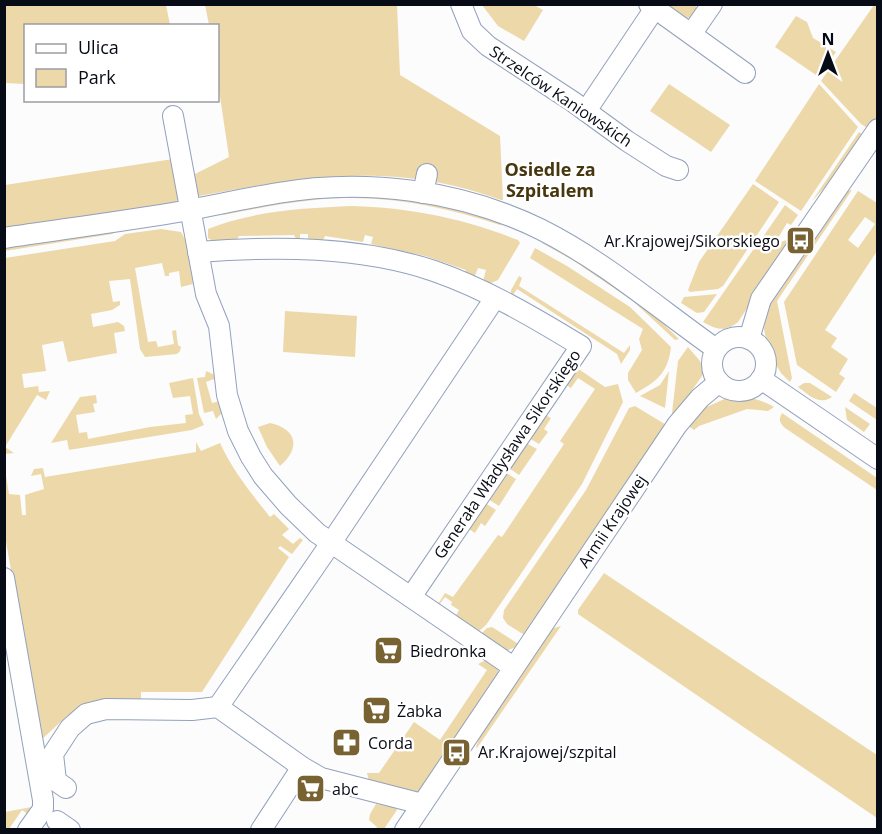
<svg xmlns="http://www.w3.org/2000/svg" width="882" height="834" font-family="'Open Sans',sans-serif">
<style>
.green{fill:#edd8a9;fill-rule:evenodd}
.lines{fill:none;stroke-linecap:round;stroke-linejoin:round}
.minor-casing{stroke:#92a1bc;stroke-width:22}
.minor{stroke:#fff;stroke-width:20}
.labels{text-anchor:middle;dominant-baseline:central;stroke-width:5;stroke-linejoin:round;paint-order:stroke}
.street-label{font-size:16px;fill:#070b15;stroke:#fff}
.poi-label{font-size:16px;fill:#070b15;stroke:#fff;text-anchor:start}
.neighbourhood-label{font-size:18px;font-weight:bold;fill:#47360e;stroke:#fff}
</style>
<rect width="100%" height="100%" fill="#fcfcfc"/>
<g class="green">
<polygon points="5,4 166,5 170,25 26,26 25,84 5,83"/>
<path d="M 205,5 L 397,5 L 400,75 L 500,136 L 503,200 L 501,200 C 395,161 307,176 199,196 L 196,194 L 191,176 L 229,157 L 218,83 L 218,26 L 209,25 Z"/>
<polygon points="482,5 534,5 543,10 524,41 498,26"/>
<path d="M 663,5 L 695,5 L 698,10 L 692,18 C 680,19 672,11 663,5 Z"/>
<polygon points="874,5 877,5 877,116 869,129 861,124 821,81"/>
<polygon points="796,16 807,22 813,38 836,52 819,77 775,47"/>
<polygon points="669,84 730,125 711,152 650,111"/>
<polygon points="819,84 858,127 801,211 755,181"/>
<polygon points="859,132 864,135 839,172 812,201"/>
<polygon points="173,159 180,197 176,202 167,206 5,231 5,185"/>
<polygon points="753,184 779,202 723,286 718,289 690,292 688,290 699,262"/>
<polygon points="852,190 777,301 792,378 790,382 781,373 769,353 764,329 765,316 769,304 847,191"/>
<path d="M 858,191 L 877,203 L 877,251 L 825,330 L 837,338 L 831,347 L 848,359 L 839,374 L 845,378 L 836,392 L 797,365 L 784,302 ZM 865,217 L 875,224 L 858,248 L 848,240 Z"/>
<path d="M 316,195 L 409,198 L 472,211 L 503,224 L 500,225 C 440,205 378,193 314,200 C 284,203 253,209 223,215 L 223,211 Z"/>
<polygon points="785,205 798,215 791,225 787,223 778,238 758,244"/>
<path d="M 352,206 C 412,208 462,218 518,240 L 520,243 L 498,280 L 491,283 L 483,281 L 486,270 L 478,268 L 473,281 L 463,278 L 466,270 L 425,256 L 371,244 L 373,237 L 365,235 L 363,242 L 325,236 L 320,246 L 308,246 L 308,234 L 300,234 L 300,246 L 294,235 L 239,236 L 236,241 L 214,242 L 208,238 L 208,229 C 252,211 304,208 352,206 Z"/>
<polygon points="122,228 112,234 5,251 5,246"/>
<polygon points="161,229 181,232 187,243 193,284 181,287 179,271 169,273 169,276 165,276 162,263 135,268 148,342 156,341 158,347 174,344 172,331 176,330 178,345 181,347 180,351 177,354 145,357 140,349 130,279 109,281 113,302 120,301 120,305 112,310 91,314 93,327 118,322 124,326 125,331 114,333 117,353 68,362 63,341 42,345 46,371 22,374 24,388 38,386 39,392 50,391 46,400 37,395 5,447 14,453 5,454 5,258 115,241 125,234"/>
<path d="M 787,240 L 781,257 L 738,322 C 725,332 717,330 703,322 L 753,250 Z"/>
<path d="M 546,242 C 595,267 640,300 679,339 L 675,340 L 633,301 L 574,261 L 542,243 Z"/>
<path d="M 535,248 L 567,266 L 630,307 L 671,347 C 668,373 657,381 636,393 L 628,380 L 628,373 L 642,350 L 639,339 L 643,329 L 530,258 Z"/>
<polygon points="519,276 522,278 519,286 624,353 630,345 630,350 621,364 617,354 517,289 511,298 511,290"/>
<polygon points="717,294 704,312 697,313 681,303 684,297"/>
<polygon points="285,311 357,316 355,357 283,352"/>
<polygon points="688,347 700,361 704,373 675,415 672,413 678,361"/>
<polygon points="575,370 580,370 605,387 618,384 623,402 582,484 486,625 478,632 455,617 459,610 451,605 452,602 445,597 439,605 438,604 445,593 453,597 498,535 502,537 564,444 560,441 595,389 578,378 571,388 566,385"/>
<polygon points="206,371 215,375 214,379 206,382 212,403 220,401 223,412 216,419 213,411 204,413 197,378 205,377"/>
<polygon points="669,371 665,408 640,396 660,385"/>
<polygon points="193,378 199,414 204,425 192,430 69,450 67,440 51,443 80,397 96,395 97,403 93,404 95,412 76,415 79,433 87,432 88,439 150,427 186,423 185,415 193,414 190,396 173,398 169,383"/>
<path d="M 804,383 L 810,383 L 832,397 C 819,406 809,395 798,387 Z"/>
<polygon points="854,393 877,408 877,420 849,401"/>
<path d="M 729,397 C 746,397 759,398 774,407 L 768,411 L 747,409 L 699,426 L 694,430 L 687,425 L 702,409 Z"/>
<polygon points="635,406 668,426 526,636 507,624 503,618 504,610 586,490 629,408"/>
<polygon points="845,407 870,424 864,432 847,420"/>
<path d="M 782,413 L 877,478 L 877,490 L 785,428 C 780,423 778,420 782,413 Z"/>
<polygon points="545,415 551,418 544,429 548,432 539,444 529,438"/>
<path d="M 270,423 C 297,429 301,448 280,466 L 267,447 L 258,427 Z"/>
<path d="M 196,442 L 201,451 L 220,443 C 233,471 251,493 270,517 L 274,514 L 289,529 L 282,535 L 293,544 L 300,538 L 303,540 L 292,554 L 280,546 L 278,548 L 289,557 L 202,692 L 141,692 L 141,703 L 82,707 L 67,716 L 41,740 L 5,536 L 4,463 L 9,494 L 20,495 L 22,515 L 26,515 L 25,495 L 44,489 L 41,474 L 31,476 L 34,469 L 43,468 L 45,477 L 196,452 Z"/>
<polygon points="526,443 537,449 519,475 509,468"/>
<polygon points="505,472 516,479 499,506 488,499"/>
<polygon points="485,503 496,510 485,526 481,523 475,533 467,528"/>
<polygon points="604,573 877,755 877,818 578,614 578,610"/>
<polygon points="561,626 477,748 476,747 486,721 547,630"/>
<polygon points="492,627 520,645 506,651 478,637 487,628"/>
<polygon points="486,660 498,666 498,677 420,794 369,781 367,773 379,773 414,722 440,740 487,670 478,664"/>
<polygon points="376,804 396,808 397,810 384,829 376,829 377,827 369,820 370,814"/>
<polygon points="37,806 31,816 22,810 9,829 5,830 5,812"/>
</g>
<g class="lines">
<defs>
<g id="minor">
<polyline points="461,4 472,31 488,46 572,101 627,141 666,166 678,170"/>
<polyline points="649,4 745,73"/>
<polyline points="692,33 712,4"/>
<polyline points="586,111 655,8"/>
<polyline points="173,116 206,294 219,326 227,395 238,431 251,457 263,476 288,505 317,533 513,667"/>
<polyline points="423,193 427,174"/>
<path d="M 4,238 C 64,229 125,221 184,211 C 216,205 247,198 278,193 C 365,178 460,190 540,229 C 604,261 658,308 716,349"/>
<path d="M 198,252 C 275,246 360,246 434,271 C 486,289 535,318 581,346 L 411,597"/>
<circle cx="739" cy="364" r="27"/>
<polyline points="749,339 761,299 878,129"/>
<polyline points="761,379 878,459"/>
<polyline points="4,578 43,800 43,809 28,830"/>
<polyline points="218,707 331,543 495,298"/>
<polyline points="66,788 56,781 53,754 70,728 86,714 106,709 192,710 218,707 302,767 321,778 422,804"/>
<polyline points="57,821 70,830"/>
<polyline points="261,830 302,767"/>
<polyline points="405,830 677,425 700,398 719,382"/>
</g>
</defs>
<use href="#minor" class="minor-casing"/>
<use href="#minor" class="minor"/>
</g>
<defs>
<symbol id="bus-square" viewBox="-11 -11 22 22"><rect x="-9" y="-9" width="18" height="18" rx="4" fill="#786232" stroke="#fff"/><path d="M-5-6H5V4H4V6H2V4H-2V6H-4V4H-5ZM-3.5-4V0h7V-4ZM-3.5 1.2v1.5H-2V1.2ZM2 1.2v1.5H3.5V1.2Z" fill="#fff"/></symbol>
<symbol id="supermarket-square" viewBox="-11 -11 22 22"><rect x="-9" y="-9" width="18" height="18" rx="4" fill="#786232" stroke="#fff"/><path d="M-6-5.5h2.5l.6 2H6L4.5 2H-2.5L-4.4-4H-6ZM-1.5 3.2a1.3 1.3 0 1 0 .1 0ZM3 3.2a1.3 1.3 0 1 0 .1 0Z" fill="#fff"/></symbol>
<symbol id="pharmacy-square" viewBox="-11 -11 22 22"><rect x="-9" y="-9" width="18" height="18" rx="4" fill="#786232" stroke="#fff"/><path d="M-2-6h4v4h4v4h-4v4h-4v-4h-4v-4h4Z" fill="#fff"/></symbol>
</defs>
<g fill-rule="evenodd">
<use href="#bus-square" x="784" y="224" width="33" height="33"/>
<use href="#supermarket-square" x="372" y="634" width="33" height="33"/>
<use href="#supermarket-square" x="360" y="694" width="33" height="33"/>
<use href="#pharmacy-square" x="330" y="726" width="33" height="33"/>
<use href="#bus-square" x="440" y="736" width="33" height="33"/>
<use href="#supermarket-square" x="294" y="772" width="33" height="33"/>
</g>
<g class="labels">
<g class="street-label">
<text transform="translate(561 96) rotate(34)">Strzelców Kaniowskich</text>
<text transform="translate(507 454) rotate(-56)">Generała Władysława Sikorskiego</text>
<text transform="translate(612 521) rotate(-56)">Armii Krajowej</text>
</g>
<g class="poi-label">
<text x="780" y="241" text-anchor="end">Ar.Krajowej/Sikorskiego</text>
<text x="410" y="651">Biedronka</text>
<text x="397" y="711">Żabka</text>
<text x="368" y="743">Corda</text>
<text x="478" y="752">Ar.Krajowej/szpital</text>
<text x="332" y="789">abc</text>
</g>
<g class="neighbourhood-label">
<text x="550" y="169">Osiedle za<tspan x="550" dy="21">Szpitalem</tspan></text>
</g>
</g>
<rect width="882" height="834" fill="none" stroke="#070b15" stroke-width="12"/>
<rect x="24" y="24" width="195" height="78" fill="#ffffff" stroke="#9c9da1" stroke-width="1.5"/>
<rect x="36" y="44" width="30" height="9" fill="#ffffff" stroke="#9c9da1" stroke-width="1.5"/>
<text x="78" y="54" font-size="18" fill="#070b15">Ulica</text>
<rect x="36" y="69" width="30" height="18" fill="#edd8a9" stroke="#9c9da1" stroke-width="1.5"/>
<text x="78" y="84" font-size="18" fill="#070b15">Park</text>
<g transform="translate(828 54)" stroke="#ffffff" stroke-width="4.5" paint-order="stroke">
<path d="M0-4.5L10 22L0 15L-10 22Z" fill="#070b15"/>
<text y="-9" font-size="16" font-weight="bold" text-anchor="middle" fill="#070b15">N</text>
</g>
</svg>
